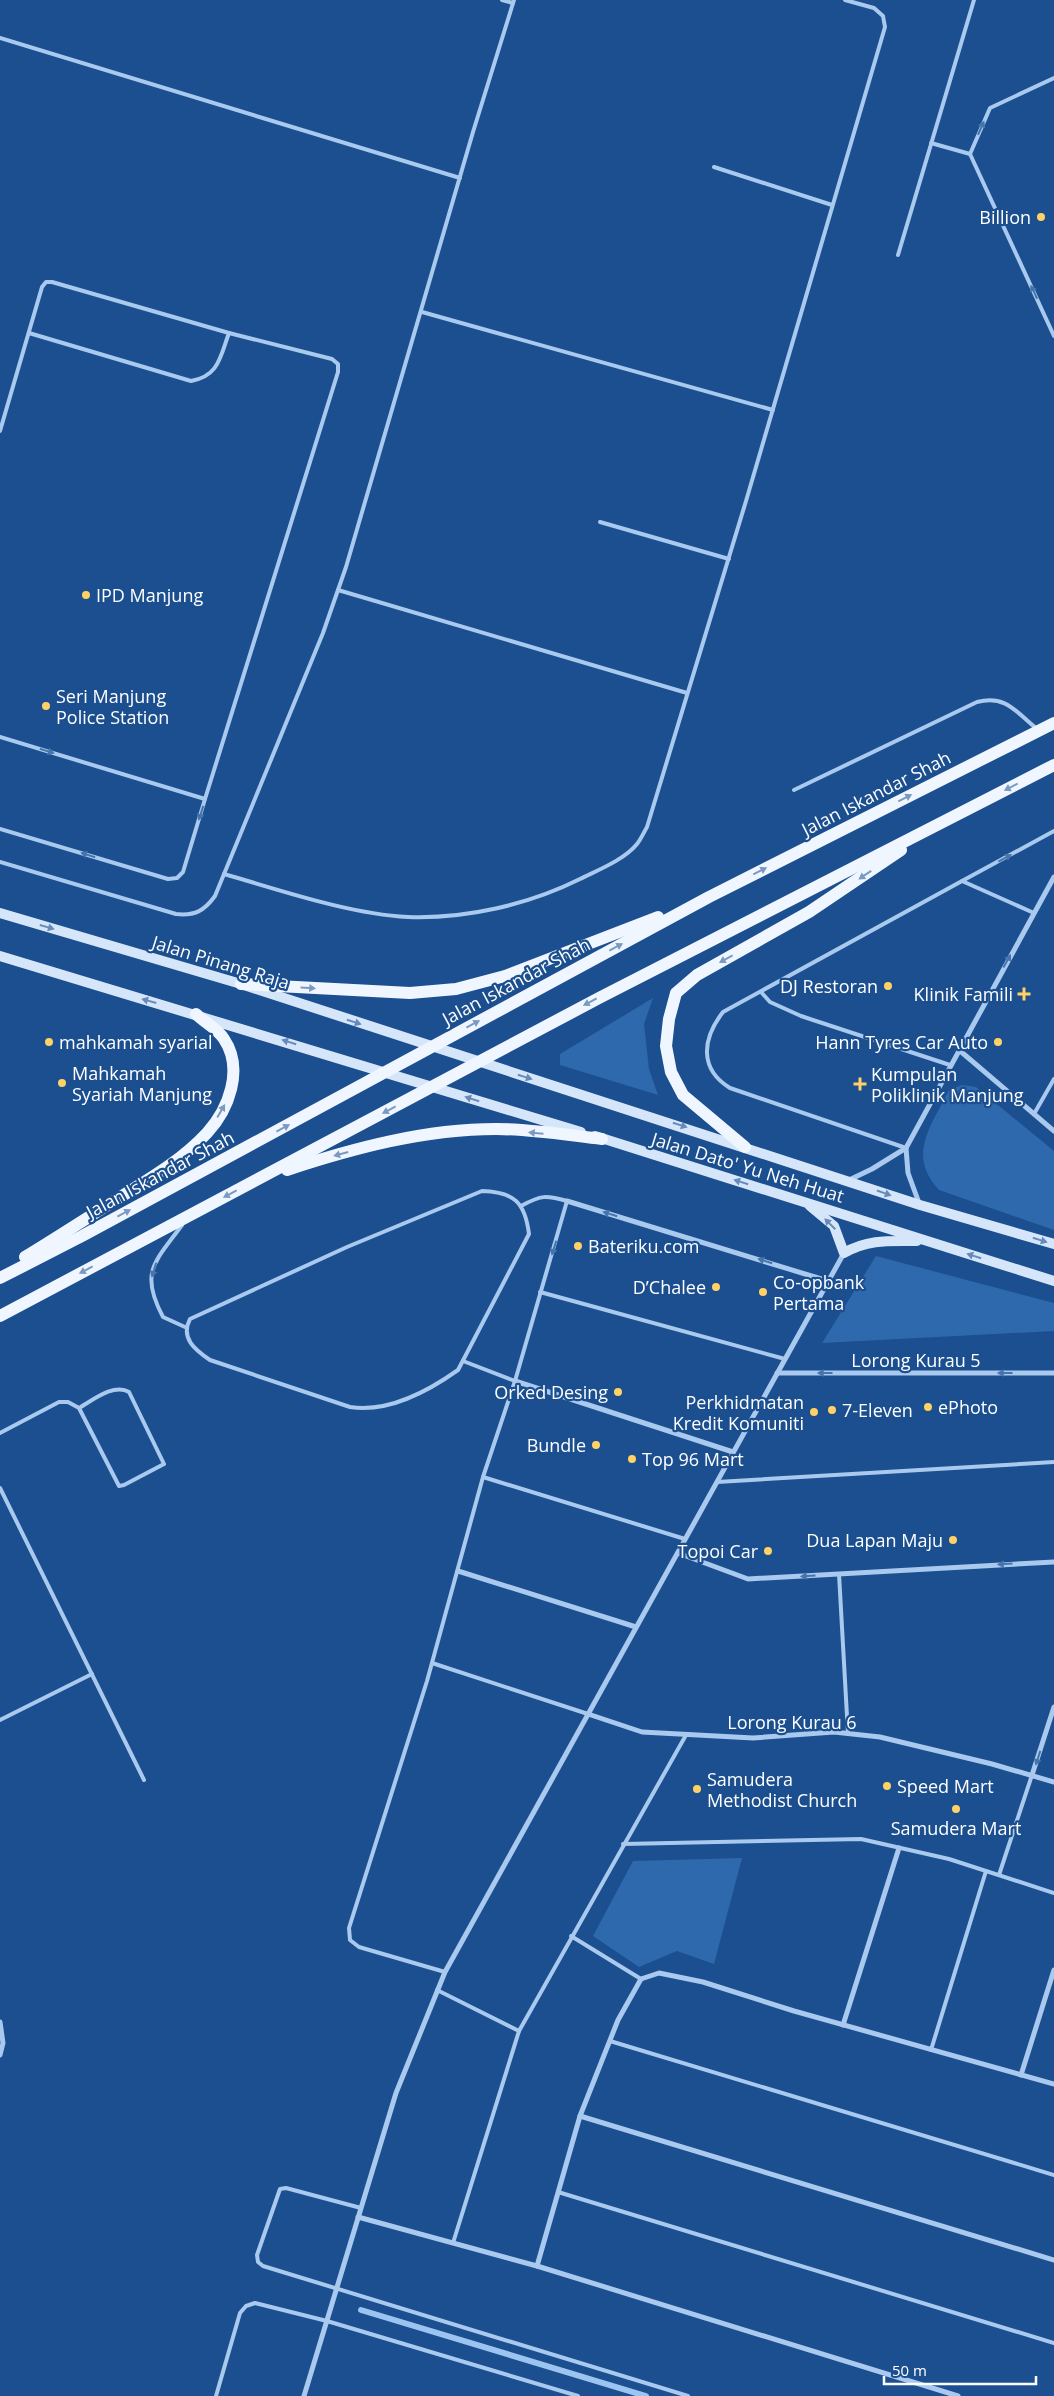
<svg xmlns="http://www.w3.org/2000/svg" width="1054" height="2396" font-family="'Open Sans',sans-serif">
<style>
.green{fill:#2e69ad}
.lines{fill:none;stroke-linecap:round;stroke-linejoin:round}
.stream{stroke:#9cc4f0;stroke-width:6}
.service{stroke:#a9c9ee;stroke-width:4}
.minor{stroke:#a9c9ee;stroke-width:5}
.secondary{stroke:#d6e6fa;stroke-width:10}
.primary{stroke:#f0f6ff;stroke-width:12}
.oneway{fill:#4674ac}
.oneway2{fill:#7b9ac1}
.oneway3{fill:#668bba}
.poi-dot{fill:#ffd166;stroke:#1b4f8f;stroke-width:2}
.labels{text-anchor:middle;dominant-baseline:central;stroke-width:4.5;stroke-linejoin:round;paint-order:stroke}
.poi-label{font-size:18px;fill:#fff;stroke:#1b4f8f;text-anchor:start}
.street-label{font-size:18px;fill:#fff;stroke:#1b4f8f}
</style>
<rect width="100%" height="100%" fill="#1b4f8f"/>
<g class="green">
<polygon points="653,998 644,1024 649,1069 658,1095 560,1065 560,1054"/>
<path d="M 962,1085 L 976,1087 L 1054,1151 L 1054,1230 L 939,1190 C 906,1155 932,1125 949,1090 Z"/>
<polygon points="876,1256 1054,1303 1054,1331 822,1343"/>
<polygon points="742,1858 714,1964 677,1951 639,1967 593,1936 633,1861"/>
</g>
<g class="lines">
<polyline class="stream" points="361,2310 646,2396"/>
<g class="service">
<polyline points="502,0 513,3"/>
<polyline points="0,38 460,178"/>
<polyline points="1054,78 990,108 970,154 1054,336"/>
<polyline points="931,143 970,154"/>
<polyline points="714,167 832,205"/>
<polyline points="898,255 974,0"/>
<polyline points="422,312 773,410"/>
<path d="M 29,333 L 191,381 C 219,376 220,357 229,333"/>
<polyline points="0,431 42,287 46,282 52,282 229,333 332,359 338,364 338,372 205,799"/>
<polyline points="600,522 729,559"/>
<polyline points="338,590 687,693"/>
<polyline points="0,737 205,799 183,872 177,878 168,879 0,829"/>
<path d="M 794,790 L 977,702 C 1006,695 1015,711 1036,728"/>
<path d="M 0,862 L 176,914 C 195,916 204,911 215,896 L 323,633 L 346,567 L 473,132 L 514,0"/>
<path d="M 224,874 C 280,890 349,914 408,917 C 465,919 528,905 580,879 C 598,870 624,860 637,844 C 641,839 644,832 647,827 L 746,501 L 885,27 L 883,16 L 874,8 L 845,0"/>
<polyline points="962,881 1054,831"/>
<polyline points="761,992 770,1002 801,1016 950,1065"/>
<polyline points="1034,1114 1054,1079"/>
<path d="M 906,1148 L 730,1088 C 699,1069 702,1039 723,1012 L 962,881 L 1034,913"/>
<path d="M 482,1191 C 514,1192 525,1202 529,1234 L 458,1370 C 427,1392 388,1413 350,1407 L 210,1360 C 195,1350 180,1338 190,1319 L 347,1247 Z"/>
<path d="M 182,1225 C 155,1262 139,1272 163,1317 L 185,1327"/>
<polyline points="540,1292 785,1359"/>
<polyline points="463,1361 515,1381"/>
<path d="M 0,1433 L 59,1402 L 68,1402 L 79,1408 L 119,1486 L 124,1485 L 164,1464 L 129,1392 C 114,1383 93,1400 79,1408"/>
<polyline points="483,1477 685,1539"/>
<polyline points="717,1482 1054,1462"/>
<polyline points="0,1488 144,1780"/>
<polyline points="839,1574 848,1734"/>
<polyline points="432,1663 588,1714"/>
<polyline points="0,1720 92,1674"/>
<polyline points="623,1844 861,1839 949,1859 1054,1893"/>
<polyline points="999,1875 1032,1775"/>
<polyline points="571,1936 641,1979"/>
<path d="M 445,1972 L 359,1947 L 350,1940 L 349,1928 L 427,1681 L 483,1477 L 515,1381 L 567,1201 C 546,1195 541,1195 521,1206"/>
<polyline points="437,1990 519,2031"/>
<polyline points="610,2041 1054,2175"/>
<polyline points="931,2050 986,1871"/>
<polyline points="558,2192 1054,2343"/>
<polyline points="361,2208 286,2188 280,2189 257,2255 258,2262 263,2266 688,2396"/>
<polyline points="453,2243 519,2031 686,1735"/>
<polyline points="216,2396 240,2313 246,2306 255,2303 327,2321 578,2396"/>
</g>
<g class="minor">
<polyline points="959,1050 1054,1131"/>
<polyline points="906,1148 908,1173 919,1203"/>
<polyline points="849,1180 872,1169 906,1148 1054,877"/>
<polyline points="567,1201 828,1281"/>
<polyline points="777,1373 1054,1373"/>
<polyline points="515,1381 733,1452"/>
<polyline points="678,1553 748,1579 1054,1562"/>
<polyline points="458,1571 636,1627"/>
<polyline points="588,1714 642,1732 753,1738 834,1732 880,1737 992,1764 1054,1782"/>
<polyline points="1032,1775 1054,1707"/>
<polyline points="0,2022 3,2043 0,2055"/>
<polyline points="843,2025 899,1848"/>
<polyline points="1021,2075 1054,1970"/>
<polyline points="580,2116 1054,2260"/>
<polyline points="358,2217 537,2266 958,2396"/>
<polyline points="537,2266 580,2116 618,2020 641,1979 659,1973 703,1982 794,2011 1054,2084"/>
<polyline points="304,2396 396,2093 445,1972 844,1253"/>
</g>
<g class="secondary">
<polyline points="0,913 241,984 920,1205 1054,1244"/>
<polyline points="0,956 581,1132"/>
<polyline points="595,1136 1054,1281"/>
<path d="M 810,1206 L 834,1226 L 844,1253 C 868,1239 890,1241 917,1241"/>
</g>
<g class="primary">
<polyline points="241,984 410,993 456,989 505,976 658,917"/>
<polyline points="745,1147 683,1095 671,1072 666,1046 669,1019 676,993 697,975 809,912 901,850"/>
<path d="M 287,1170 C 354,1148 425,1129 496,1129 C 531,1129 567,1135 602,1139"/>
<path d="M 25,1257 C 58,1237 90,1216 122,1196 C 151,1178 183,1159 207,1133 C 229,1109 244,1069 224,1039 C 218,1029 204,1022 196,1014"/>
<polyline points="0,1278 82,1236 709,897 1054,723"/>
<polyline points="0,1316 599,998 1054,765"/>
</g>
</g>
<defs><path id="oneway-solid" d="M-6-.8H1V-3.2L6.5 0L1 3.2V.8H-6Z" transform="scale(1.25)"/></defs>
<g class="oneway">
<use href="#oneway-solid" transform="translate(981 128) rotate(-66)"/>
<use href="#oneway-solid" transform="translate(1034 292) rotate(-115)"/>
<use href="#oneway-solid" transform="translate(47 751) rotate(17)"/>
<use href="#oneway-solid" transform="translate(201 813) rotate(108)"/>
<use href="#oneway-solid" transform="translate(88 855) rotate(-163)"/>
<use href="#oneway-solid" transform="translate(1005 858) rotate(-28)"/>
<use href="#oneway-solid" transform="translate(1007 961) rotate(-61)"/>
<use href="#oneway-solid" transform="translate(610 1214) rotate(-163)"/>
<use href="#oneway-solid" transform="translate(554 1248) rotate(107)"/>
<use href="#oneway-solid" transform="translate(765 1261) rotate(-163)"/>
<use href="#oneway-solid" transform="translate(154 1270) rotate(107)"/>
<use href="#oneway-solid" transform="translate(825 1373) rotate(180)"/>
<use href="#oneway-solid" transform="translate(1005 1373) rotate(180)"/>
<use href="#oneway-solid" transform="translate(1005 1564) rotate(177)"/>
<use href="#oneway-solid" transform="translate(808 1576) rotate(177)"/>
<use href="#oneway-solid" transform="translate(1038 1758) rotate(108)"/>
</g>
<g class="oneway2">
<use href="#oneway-solid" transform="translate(1011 787) rotate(153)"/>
<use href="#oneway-solid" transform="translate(905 798) rotate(-27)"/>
<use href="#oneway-solid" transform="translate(760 871) rotate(-27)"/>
<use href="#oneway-solid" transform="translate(865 875) rotate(146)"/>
<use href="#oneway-solid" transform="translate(616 947) rotate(-28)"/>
<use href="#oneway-solid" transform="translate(726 959) rotate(151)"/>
<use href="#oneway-solid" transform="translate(308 988) rotate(4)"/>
<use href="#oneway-solid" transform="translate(590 1002) rotate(152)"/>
<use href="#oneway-solid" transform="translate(473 1024) rotate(-28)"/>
<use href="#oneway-solid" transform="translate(389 1110) rotate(152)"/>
<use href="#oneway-solid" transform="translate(221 1111) rotate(-60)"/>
<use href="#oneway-solid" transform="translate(283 1128) rotate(-28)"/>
<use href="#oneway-solid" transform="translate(536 1133) rotate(-175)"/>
<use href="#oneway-solid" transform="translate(341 1154) rotate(165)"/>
<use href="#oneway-solid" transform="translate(230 1194) rotate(152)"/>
<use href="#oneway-solid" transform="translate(124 1213) rotate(-28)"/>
<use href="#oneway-solid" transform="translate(86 1270) rotate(152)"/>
</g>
<g class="oneway3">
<use href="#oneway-solid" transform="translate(47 927) rotate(16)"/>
<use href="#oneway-solid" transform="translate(149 1001) rotate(-164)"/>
<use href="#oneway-solid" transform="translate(354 1022) rotate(18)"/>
<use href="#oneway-solid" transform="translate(289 1042) rotate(-163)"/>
<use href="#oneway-solid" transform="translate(525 1077) rotate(17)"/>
<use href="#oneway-solid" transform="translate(472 1099) rotate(-163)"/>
<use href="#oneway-solid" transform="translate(680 1125) rotate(18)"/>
<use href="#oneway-solid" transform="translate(741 1182) rotate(-163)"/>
<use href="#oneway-solid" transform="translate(884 1193) rotate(19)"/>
<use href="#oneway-solid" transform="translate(830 1224) rotate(-135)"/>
<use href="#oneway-solid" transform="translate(1040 1240) rotate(17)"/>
<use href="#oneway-solid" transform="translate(974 1256) rotate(-162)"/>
</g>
<g class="poi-dot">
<circle cx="1041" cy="217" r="5"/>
<circle cx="86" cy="595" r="5"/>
<circle cx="46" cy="706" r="5"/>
<circle cx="888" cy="986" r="5"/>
<path d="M1021.5 986.5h5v5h5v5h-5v5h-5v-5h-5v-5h5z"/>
<circle cx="49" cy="1042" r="5"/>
<circle cx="998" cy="1042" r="5"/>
<circle cx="62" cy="1083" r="5"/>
<path d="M857.5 1076.5h5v5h5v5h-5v5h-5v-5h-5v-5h5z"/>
<circle cx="578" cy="1246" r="5"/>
<circle cx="716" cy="1287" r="5"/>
<circle cx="763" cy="1292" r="5"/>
<circle cx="618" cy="1392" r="5"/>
<circle cx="928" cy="1407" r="5"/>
<circle cx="832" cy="1410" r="5"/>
<circle cx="814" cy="1412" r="5"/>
<circle cx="596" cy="1445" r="5"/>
<circle cx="632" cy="1459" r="5"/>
<circle cx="953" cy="1540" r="5"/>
<circle cx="768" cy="1551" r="5"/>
<circle cx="887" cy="1786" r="5"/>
<circle cx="697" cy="1789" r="5"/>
<circle cx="956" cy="1809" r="5"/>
</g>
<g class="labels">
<g class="poi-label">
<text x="1031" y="217" text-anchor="end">Billion</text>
<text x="96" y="595">IPD Manjung</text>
<text x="56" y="696">Seri Manjung<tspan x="56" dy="21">Police Station</tspan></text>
<text x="878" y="986" text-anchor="end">DJ Restoran</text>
<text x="1013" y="994" text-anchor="end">Klinik Famili</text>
<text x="59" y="1042">mahkamah syarial</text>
<text x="988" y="1042" text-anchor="end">Hann Tyres Car Auto</text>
<text x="72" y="1073">Mahkamah<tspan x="72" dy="21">Syariah Manjung</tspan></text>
<text x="871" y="1074">Kumpulan<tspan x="871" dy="21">Poliklinik Manjung</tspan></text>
<text x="588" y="1246">Bateriku.com</text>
<text x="773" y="1282">Co-opbank<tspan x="773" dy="21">Pertama</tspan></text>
<text x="706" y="1287" text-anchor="end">D’Chalee</text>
<text x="608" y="1392" text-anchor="end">Orked Desing</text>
<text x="804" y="1402" text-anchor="end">Perkhidmatan<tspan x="804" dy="21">Kredit Komuniti</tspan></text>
<text x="938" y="1407">ePhoto</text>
<text x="842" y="1410">7-Eleven</text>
<text x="586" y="1445" text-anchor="end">Bundle</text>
<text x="642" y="1459">Top 96 Mart</text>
<text x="943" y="1540" text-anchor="end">Dua Lapan Maju</text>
<text x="758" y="1551" text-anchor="end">Topoi Car</text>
<text x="707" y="1779">Samudera<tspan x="707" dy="21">Methodist Church</tspan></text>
<text x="897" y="1786">Speed Mart</text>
<text x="956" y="1828" text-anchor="middle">Samudera Mart</text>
</g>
<g class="street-label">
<text transform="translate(876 793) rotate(-27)">Jalan Iskandar Shah</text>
<text transform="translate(221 962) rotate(17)">Jalan Pinang Raja</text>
<text transform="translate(516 981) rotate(-28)">Jalan Iskandar Shah</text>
<text transform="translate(748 1167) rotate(17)">Jalan Dato' Yu Neh Huat</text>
<text transform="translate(160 1174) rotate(-28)">Jalan Iskandar Shah</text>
<text x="916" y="1360">Lorong Kurau 5</text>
<text x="792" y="1722">Lorong Kurau 6</text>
</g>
</g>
<path d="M884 2376v8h152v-8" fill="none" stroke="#ffffff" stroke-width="2.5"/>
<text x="892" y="2376" font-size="15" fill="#ffffff" stroke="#1b4f8f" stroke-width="4" paint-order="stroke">50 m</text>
</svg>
